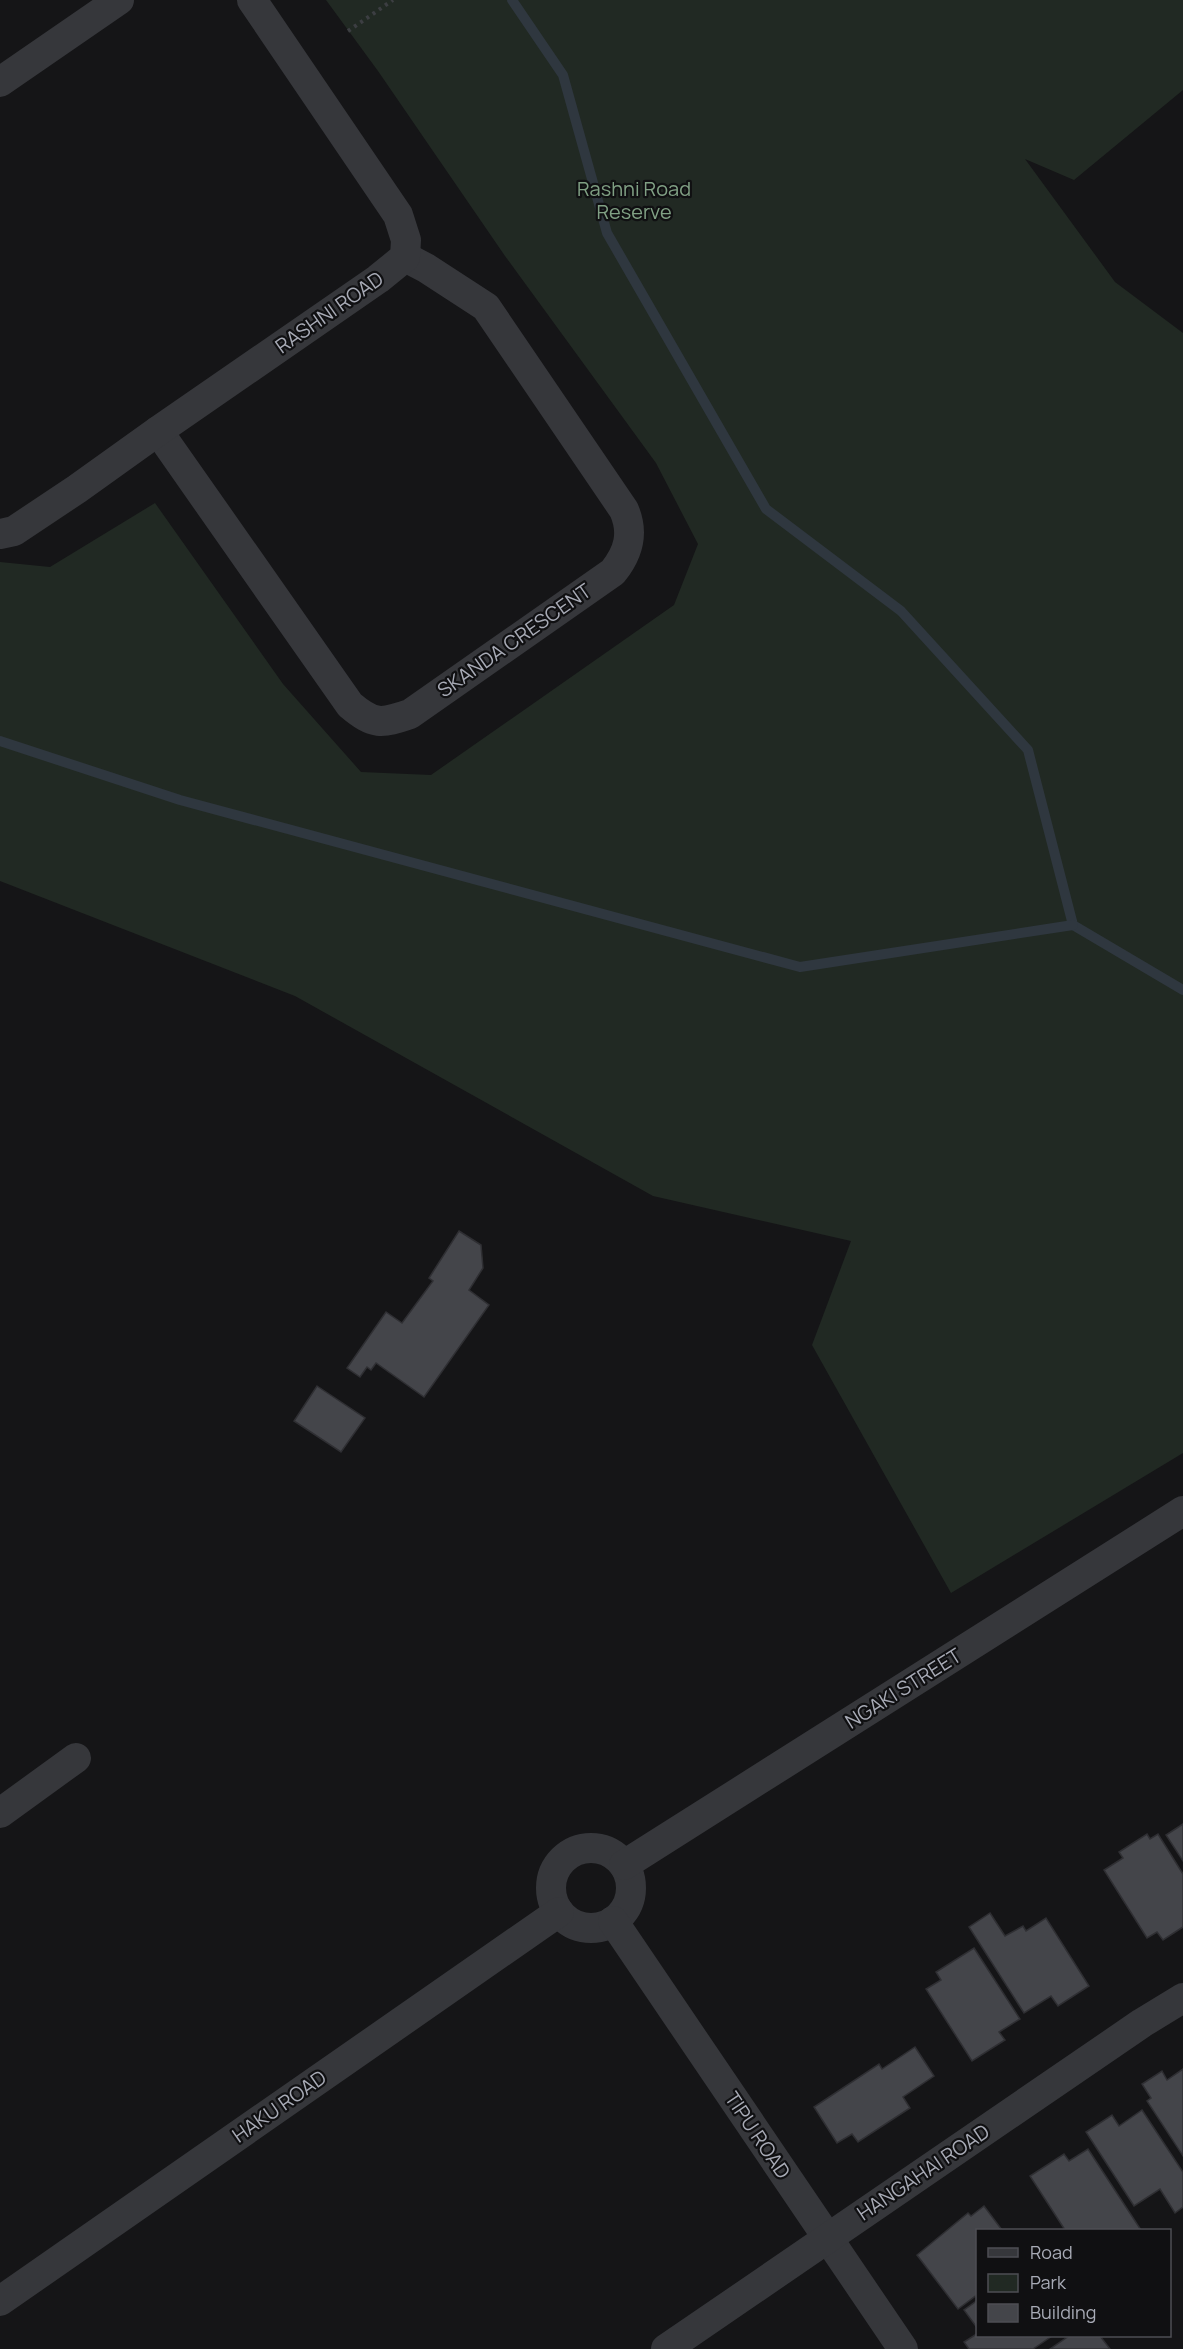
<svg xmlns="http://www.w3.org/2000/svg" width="1183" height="2349" font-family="Manrope,sans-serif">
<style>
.green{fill:#212923}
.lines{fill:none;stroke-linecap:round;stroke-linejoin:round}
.stream{stroke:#2f373f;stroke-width:10}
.building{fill:#44454a;stroke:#2f2f33;stroke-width:1.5}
.path{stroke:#3c3e42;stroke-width:4;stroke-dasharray:3 4.5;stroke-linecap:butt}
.street{stroke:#36373b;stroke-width:30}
.labels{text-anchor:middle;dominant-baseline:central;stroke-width:4.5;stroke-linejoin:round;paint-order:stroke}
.park-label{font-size:20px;fill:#80a084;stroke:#101012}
.street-label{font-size:20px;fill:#a8abb6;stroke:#101012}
</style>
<rect width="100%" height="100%" fill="#151517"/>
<polygon class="green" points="326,0 1183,0 1183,90 1074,180 1025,159 1115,282 1183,333 1183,1453 951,1593 812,1345 851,1241 653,1196 295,996 0,881 0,562 50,567 155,503 283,684 361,772 431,775 674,605 698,544 656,463 505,256 378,71"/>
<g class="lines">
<g class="stream">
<polyline points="512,0 563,75 607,233 766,509 901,611 1028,750 1073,925 1183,990"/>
<polyline points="0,741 180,800 800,967 1073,925"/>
</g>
</g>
<g class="building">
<polygon points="459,1231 481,1245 483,1268 469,1290 489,1305 424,1397 376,1363 371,1370 367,1367 360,1377 347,1368 386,1312 402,1323 433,1281 429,1278"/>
<polygon points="317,1386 365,1418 341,1452 294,1421"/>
<polygon points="1183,1824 1183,1861 1166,1835"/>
<polygon points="1147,1834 1150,1839 1158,1834 1183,1874 1183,1927 1163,1940 1157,1932 1147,1938 1104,1870 1123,1858 1119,1852"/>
<polygon points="990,1913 1005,1936 1023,1926 1026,1931 1046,1918 1089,1986 1058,2006 1051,1996 1024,2013 969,1927"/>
<polygon points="974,1948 1020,2019 999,2032 1005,2040 972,2061 926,1989 941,1980 936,1972"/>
<polygon points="915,2047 934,2076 903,2097 910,2108 858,2142 852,2134 837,2143 814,2107 879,2064 882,2069"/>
<polygon points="1183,2069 1183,2156 1147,2101 1151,2098 1142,2084 1162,2071 1167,2080"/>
<polygon points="1142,2110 1183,2172 1183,2207 1175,2213 1160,2189 1134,2206 1086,2132 1112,2115 1119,2126"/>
<polygon points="1088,2149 1141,2230 1065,2230 1030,2176 1064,2154 1069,2161"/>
<polygon points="984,2206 1002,2230 978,2230 978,2294 958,2309 917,2255 968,2213 971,2216"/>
<polygon points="978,2300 978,2329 964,2310"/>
<polygon points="978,2333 978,2336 1052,2336 1033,2349 969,2349 964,2342"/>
<polygon points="1069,2336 1100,2336 1110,2349 1050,2349"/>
</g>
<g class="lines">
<polyline class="path" points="348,31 393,0"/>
<g class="street">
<polyline points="0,82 119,0"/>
<path d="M 158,431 L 350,705 C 374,725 381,724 410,714 L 613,572 C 629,552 634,533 624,510 L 486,307 L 426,268 L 405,257"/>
<polyline points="0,534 14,531 77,489 158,431 378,279 405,257 406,240 398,215 252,0"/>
<polyline points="0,1813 76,1758"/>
<circle cx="591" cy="1888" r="40"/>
<polyline points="624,1865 1183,1511"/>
<polyline points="613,1921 903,2349"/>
<polyline points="0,2301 559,1912"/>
<polyline points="666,2349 1142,2023 1183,1998"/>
</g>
</g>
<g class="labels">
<g class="park-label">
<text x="634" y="188">Rashni Road<tspan x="634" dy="23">Reserve</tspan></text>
</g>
<g class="street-label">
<text transform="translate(329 312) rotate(-35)">RASHNI ROAD</text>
<text transform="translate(514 640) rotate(-35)">SKANDA CRESCENT</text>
<text transform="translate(903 1688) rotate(-32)">NGAKI STREET</text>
<text transform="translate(279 2106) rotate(-35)">HAKU ROAD</text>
<text transform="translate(758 2135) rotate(56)">TIPU ROAD</text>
<text transform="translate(923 2172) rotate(-34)">HANGAHAI ROAD</text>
</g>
</g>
<rect x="976" y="2229" width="195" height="108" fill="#101012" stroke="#4d4e54" stroke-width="1.5"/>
<rect x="988" y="2248" width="30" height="9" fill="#36373b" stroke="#4d4e54" stroke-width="1.5"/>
<text x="1030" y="2259" font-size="18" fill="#a8abb6">Road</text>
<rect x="988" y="2274" width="30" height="18" fill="#212923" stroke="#4d4e54" stroke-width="1.5"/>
<text x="1030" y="2289" font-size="18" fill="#a8abb6">Park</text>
<rect x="988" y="2304" width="30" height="18" fill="#44454a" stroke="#4d4e54" stroke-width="1.5"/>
<text x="1030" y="2319" font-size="18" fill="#a8abb6">Building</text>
</svg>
